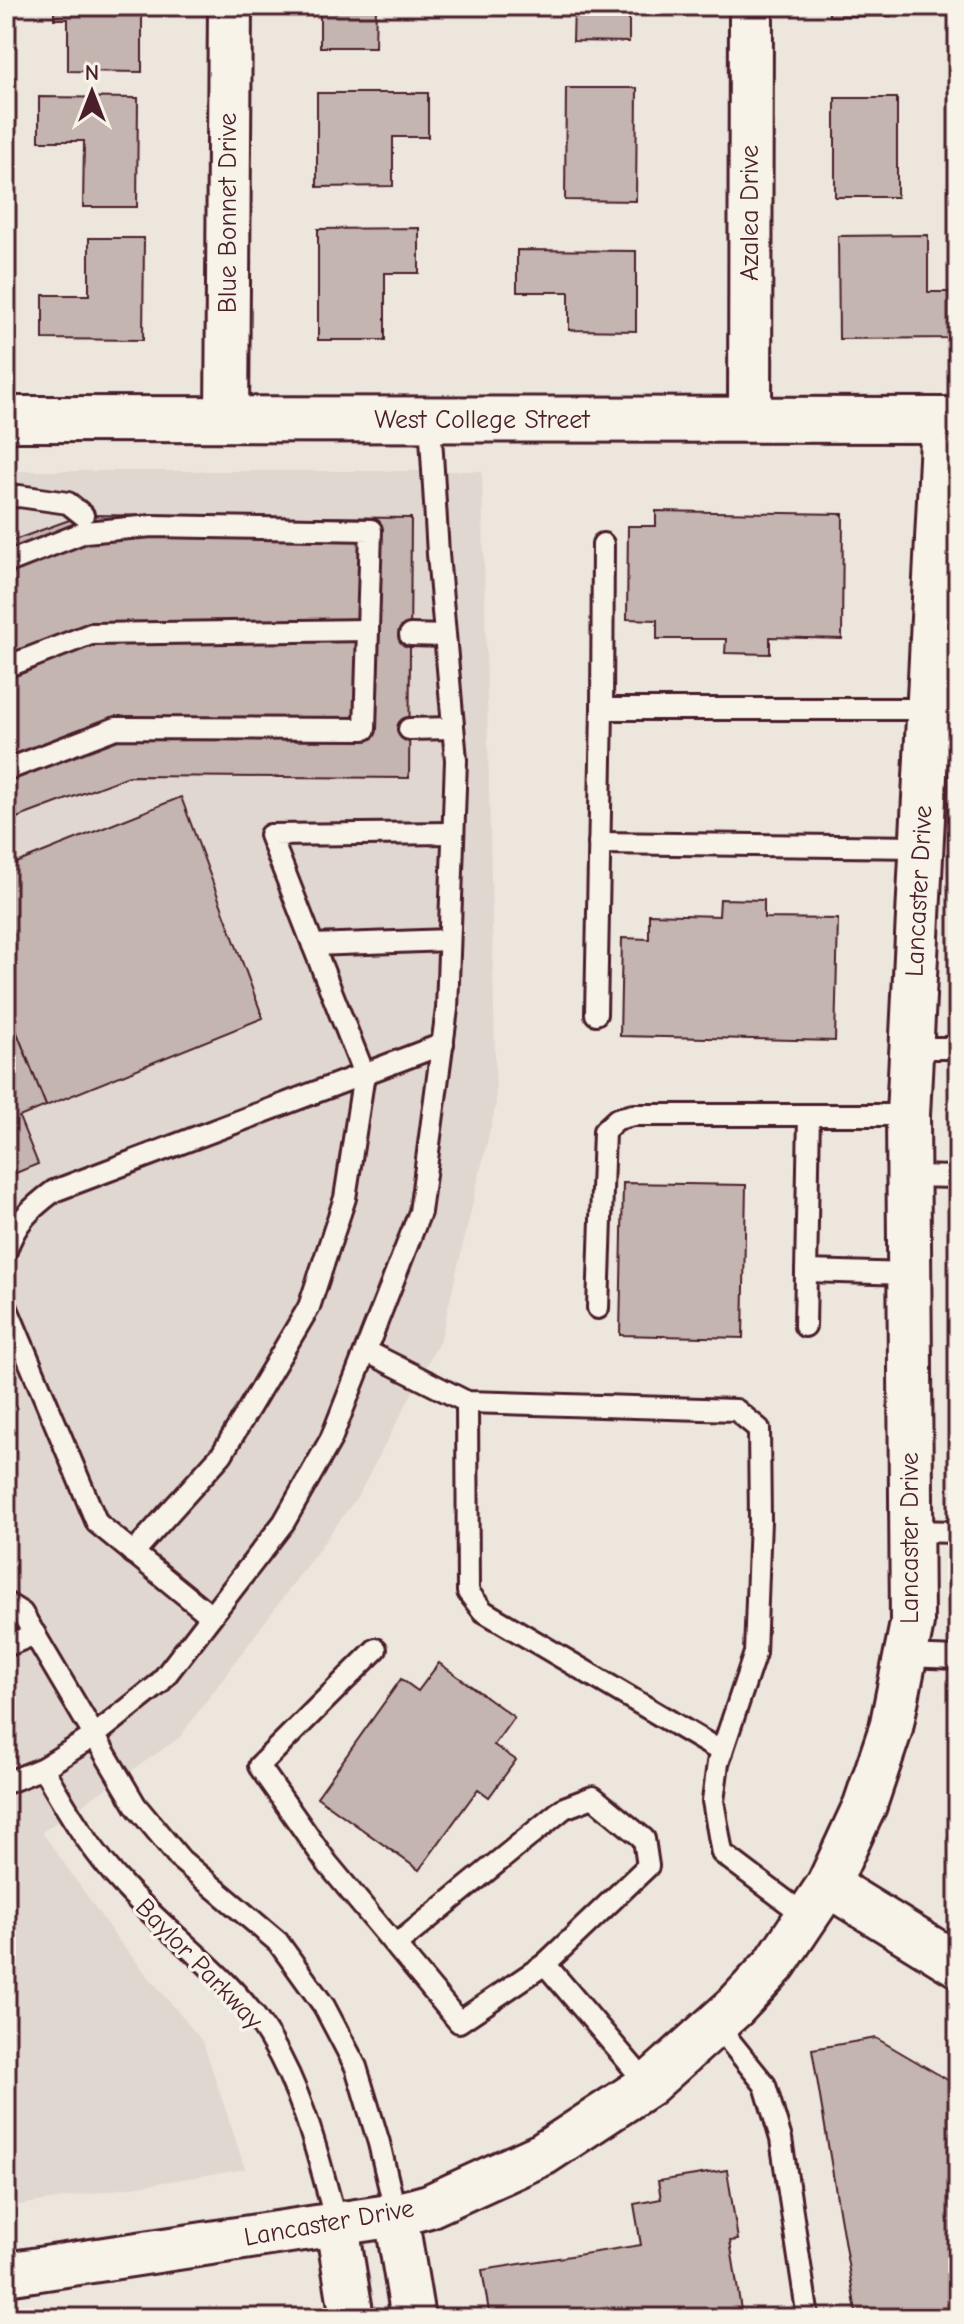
<svg xmlns="http://www.w3.org/2000/svg" width="964" height="2324" font-family="'Comic Neue',sans-serif">
<style>
.built{fill:#e0d7d0}
.building{fill:#c4b5b0;stroke:#4a1f2b;stroke-width:2}
.lines{fill:none;stroke-linecap:round;stroke-linejoin:round}
.lane-casing{stroke:#4a1f2b;stroke-width:26}
.street-casing{stroke:#4a1f2b;stroke-width:48}
.secondary-casing{stroke:#4a1f2b;stroke-width:50}
.lane{stroke:#f7f3e8;stroke-width:20}
.street{stroke:#f7f3e8;stroke-width:42}
.secondary{stroke:#f7f3e8;stroke-width:44}
.labels{text-anchor:middle;dominant-baseline:central;stroke-width:7;stroke-linejoin:round;paint-order:stroke}
.street-label{font-size:26px;fill:#4a1f2b;stroke:#f7f3e8}
</style>
<rect width="100%" height="100%" fill="#ece6dd"/>
<filter id="ink" filterUnits="userSpaceOnUse"><feTurbulence type="fractalNoise" baseFrequency=".0125" numOctaves="2"/><feDisplacementMap in="SourceGraphic" scale="16" xChannelSelector="R" yChannelSelector="G"/><feConvolveMatrix kernelMatrix="1 2 1 2 8 2 1 2 1" color-interpolation-filters="sRGB"/></filter>
<g filter="url(#ink)">
<polygon class="built" points="6,471 482,471 496,1104 441,1338 358,1496 179,1738 42,1832 118,1940 203,2042 245,2169 6,2207"/>
<g class="building">
<polygon points="54,6 142,6 142,72 68,71 68,19 54,19"/>
<polygon points="320,6 376,6 375,47 320,47"/>
<polygon points="574,6 629,6 629,42 573,41"/>
<rect x="829" y="6" width="62" height="10"/>
<polygon points="566,88 637,88 636,201 565,200"/>
<polygon points="317,93 428,93 428,137 393,137 393,186 317,187"/>
<polygon points="39,97 138,98 137,207 83,207 84,141 39,141"/>
<rect x="835" y="98" width="62" height="99"/>
<polygon points="419,228 419,273 385,273 385,340 318,340 318,229"/>
<polygon points="928,235 928,292 952,292 952,338 839,339 838,236"/>
<polygon points="89,238 144,238 143,340 43,339 43,295 89,295"/>
<polygon points="517,250 636,251 636,331 569,330 569,292 517,292"/>
<polygon points="656,511 843,514 842,639 770,637 770,654 725,653 726,639 657,639 657,620 627,619 628,526 656,526"/>
<polygon points="83,515 411,518 409,778 129,776 6,822 6,543"/>
<polygon points="181,797 263,1018 46,1106 6,1005 6,867"/>
<polygon points="720,899 764,900 764,918 838,919 835,1041 620,1036 622,938 649,939 649,914 719,916"/>
<polygon points="6,1005 46,1106 19,1117 38,1164 6,1177"/>
<polygon points="623,1183 746,1185 743,1338 620,1335"/>
<polygon points="439,1663 514,1717 494,1745 516,1760 489,1797 478,1789 419,1870 317,1797 401,1679 418,1691"/>
<polygon points="876,2038 958,2086 958,2318 857,2318 812,2049"/>
<polygon points="727,2170 738,2240 730,2241 742,2316 752,2314 753,2318 490,2318 482,2270 641,2245 634,2204 661,2199 658,2181"/>
</g>
<g class="lines">
<defs>
<g id="lane">
<polyline points="6,497 19,496 68,503 83,515"/>
<polyline points="603,544 602,709 928,709"/>
<polyline points="6,563 85,532 152,526 371,530 365,729 116,728 6,770"/>
<polyline points="410,635 445,636"/>
<polyline points="6,667 91,634 368,630"/>
<polyline points="409,729 453,728"/>
<polyline points="599,843 921,847"/>
<polyline points="449,940 313,945 270,835 453,833"/>
<polyline points="596,1014 602,709"/>
<polyline points="911,1048 958,1048"/>
<polyline points="908,1176 958,1177"/>
<path d="M 6,1251 C 15,1223 31,1208 54,1191 L 443,1044"/>
<polyline points="806,1271 909,1274"/>
<polyline points="6,1306 97,1523 211,1616"/>
<polyline points="598,1308 604,1131 617,1119 633,1115 908,1115"/>
<polyline points="805,1326 809,1115"/>
<polyline points="366,1351 467,1402 736,1410 759,1429 760,1520 755,1653 718,1763 713,1801 722,1853 807,1917"/>
<polyline points="467,1402 468,1592 483,1611 722,1752"/>
<polyline points="911,1531 958,1532"/>
<polyline points="133,1553 222,1454 309,1307 345,1198 364,1074 313,945"/>
<polyline points="6,1603 22,1613 136,1806 181,1860 278,1942 324,2006 356,2067 379,2143 396,2215"/>
<polyline points="6,1646 35,1634"/>
<polyline points="376,1649 259,1766 327,1863 459,2022 545,1964 648,2085"/>
<polyline points="905,1656 958,1658"/>
<path d="M 43,1768 C 67,1811 92,1852 126,1888 C 172,1938 233,1978 269,2037 C 305,2096 319,2160 337,2226"/>
<polyline points="6,1783 43,1768 94,1736 159,1684 284,1522 331,1439 420,1212 447,1009 456,760 438,554 430,420"/>
<polyline points="396,1945 564,1808 593,1797 644,1839 648,1866 545,1964"/>
<polyline points="716,2024 765,2085 781,2139 808,2318"/>
</g>
<g id="street">
<polyline points="227,419 230,6"/>
<polyline points="750,420 751,6"/>
<polyline points="828,1885 958,1965"/>
<polyline points="396,2215 413,2318"/>
<polyline points="337,2226 352,2318"/>
<polyline points="6,2274 396,2215 429,2206 543,2154 648,2085 735,2007 775,1964 828,1885 865,1805 891,1728 912,1623 908,1115 943,420"/>
</g>
<polyline id="secondary" points="6,419 958,420"/>
</defs>
<use href="#lane" class="lane-casing"/>
<use href="#street" class="street-casing"/>
<use href="#secondary" class="secondary-casing"/>
<use href="#lane" class="lane"/>
<use href="#street" class="street"/>
<use href="#secondary" class="secondary"/>
</g>
</g>
<g class="labels">
<g class="street-label">
<text transform="translate(228 213) rotate(-90)">Blue Bonnet Drive</text>
<text transform="translate(750 213) rotate(-90)">Azalea Drive</text>
<text x="482" y="420">West College Street</text>
<text transform="translate(919 891) rotate(-87)">Lancaster Drive</text>
<text transform="translate(910 1538) rotate(-90)">Lancaster Drive</text>
<text transform="translate(199 1964) rotate(46)">Baylor Parkway</text>
<text transform="translate(329 2223) rotate(-10)">Lancaster Drive</text>
</g>
</g>
<rect width="964" height="2324" fill="none" stroke="#f7f3e8" stroke-width="32"/>
<rect x="16" y="16" width="932" height="2292" fill="none" stroke="#4a1f2b" stroke-width="3" filter="url(#ink)"/>
<g transform="translate(92 92)" stroke="#f7f3e8" stroke-width="6" paint-order="stroke">
<path d="M0-6L14 30L0 20L-14 30Z" fill="#4a1f2b"/>
<text y="-12" font-size="22" font-weight="bold" text-anchor="middle" fill="#4a1f2b">N</text>
</g>
</svg>
